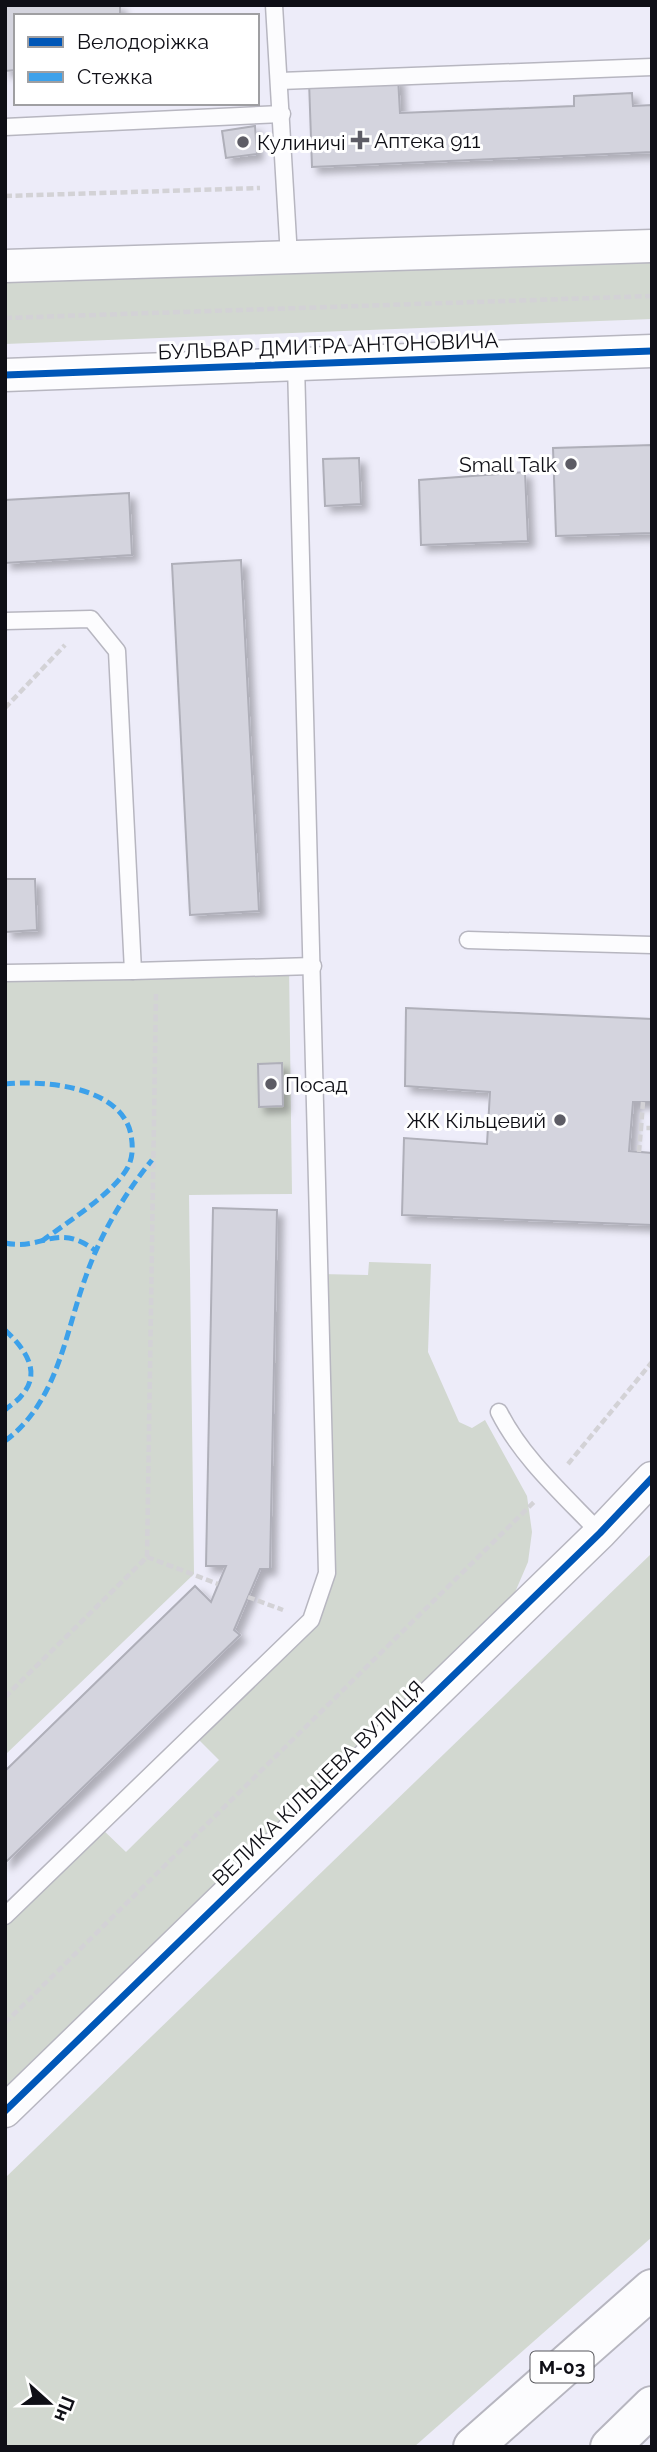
<svg xmlns="http://www.w3.org/2000/svg" width="657" height="2452" font-family="Raleway,sans-serif">
<style>
.green{fill:#d2d8d0}
.building{fill:#d4d4de;stroke:#afafb9;stroke-width:2;filter:url(#shadow)}
.lines{fill:none;stroke-linecap:round;stroke-linejoin:round}
.lane-casing{stroke:#b7b6c0;stroke-width:19}
.street-casing{stroke:#b7b6c0;stroke-width:35}
.highway-casing{stroke:#b7b6c0;stroke-width:42}
.path{stroke:#d3d2d6;stroke-width:4.5;stroke-dasharray:7 3.5;stroke-linecap:butt}
.lane{stroke:#fcfcfe;stroke-width:16}
.street{stroke:#fcfcfe;stroke-width:32}
.highway{stroke:#fcfcfe;stroke-width:38}
.quiet{stroke:#3da1ea;stroke-width:5;stroke-dasharray:10 5;stroke-linecap:butt}
.cycleway-casing{stroke:#fff;stroke-width:11}
.cycleway{stroke:#0057b8;stroke-width:7}
.poi-dot{fill:#5d5c65;stroke:#fff;stroke-width:2.5}
.labels{text-anchor:middle;dominant-baseline:central;stroke-width:6;stroke-linejoin:round;paint-order:stroke}
.shield{fill:#fff;stroke:#57575c;stroke-width:2}
.shield-label{font-size:19px;font-weight:bold;fill:#0f0f16}
.poi-label{font-size:21px;fill:#0f0f16;stroke:#fff;text-anchor:start}
.street-label{font-size:21px;fill:#0f0f16;stroke:#fff}
</style>
<defs>
<filter id="shadow"><feDropShadow dx="6" dy="6" stdDeviation="3.5" flood-color="#0004"/></filter>
</defs>
<rect width="100%" height="100%" fill="#edecf9"/>
<g class="green">
<polygon points="652,259 652,319 5,344 5,283"/>
<polygon points="289,965 292,1194 189,1195 194,1574 5,1755 5,969"/>
<polygon points="369,1262 431,1264 428,1352 459,1422 472,1428 485,1420 527,1496 532,1532 528,1562 498,1632 5,2111 5,1916 99,1826 126,1852 219,1760 192,1733 311,1620 327,1573 320,1274 368,1275"/>
<polygon points="652,1553 652,2237 414,2447 5,2447 5,2178"/>
</g>
<g class="building">
<polygon points="5,5 120,5 120,16 16,16 16,70 5,71"/>
<polygon points="398,77 400,113 574,106 574,96 632,93 633,106 652,105 652,152 312,167 309,81"/>
<polygon points="255,126 257,154 226,158 222,131"/>
<polygon points="652,445 652,533 556,536 553,448"/>
<polygon points="359,458 361,504 325,506 323,459"/>
<polygon points="525,472 528,541 421,545 419,480"/>
<polygon points="129,493 132,555 5,563 5,500"/>
<polygon points="241,560 259,911 190,915 172,564"/>
<polygon points="5,879 35,879 37,930 6,932"/>
<polygon points="406,1008 652,1019 652,1102 633,1102 629,1151 652,1153 652,1225 402,1215 404,1138 487,1144 490,1092 405,1086"/>
<polygon points="282,1063 283,1106 259,1107 258,1064"/>
<polygon points="213,1208 277,1210 270,1569 260,1569 234,1630 240,1635 5,1863 5,1771 195,1586 211,1602 226,1566 206,1566"/>
</g>
<g class="lines">
<defs>
<g id="lane">
<polyline points="274,5 289,257"/>
<polyline points="280,81 652,67"/>
<polyline points="5,127 282,114"/>
<polyline points="5,621 91,619 117,651 133,971 5,973"/>
<polyline points="468,940 652,945"/>
<polyline points="133,971 313,966"/>
<path d="M 499,1412 C 522,1458 565,1496 600,1533"/>
<polyline points="5,1916 311,1620 327,1573 296,364"/>
</g>
<g id="street">
<polyline points="5,266 652,246"/>
<polyline points="5,375 652,351"/>
<polyline points="5,2111 600,1533 652,1478"/>
</g>
<g id="highway">
<polyline points="473,2447 652,2289"/>
<polyline points="610,2447 652,2406"/>
</g>
</defs>
<use href="#lane" class="lane-casing"/>
<use href="#street" class="street-casing"/>
<use href="#highway" class="highway-casing"/>
<g class="path">
<polyline points="5,196 260,188"/>
<polyline points="5,318 652,296"/>
<polyline points="5,708 65,645"/>
<polyline points="643,1102 641,1128 652,1128"/>
<polyline points="639,1152 641,1128"/>
<polyline points="568,1464 652,1362"/>
<polyline points="147,1557 218,1584"/>
<polyline points="248,1597 283,1610"/>
<polyline points="5,1697 147,1557 156,994"/>
<polyline points="5,2023 534,1502"/>
</g>
<use href="#lane" class="lane"/>
<use href="#street" class="street"/>
<use href="#highway" class="highway"/>
<g class="quiet">
<path d="M 5,1084 C 43,1080 122,1086 131,1135 C 133,1146 133,1157 128,1167 C 114,1193 66,1223 42,1241"/>
<path d="M 5,1243 C 44,1251 56,1221 96,1251"/>
<path d="M 5,1330 C 23,1347 43,1371 22,1395 C 18,1401 10,1405 5,1410"/>
<path d="M 5,1441 C 58,1402 65,1333 86,1276 C 100,1235 125,1193 152,1160"/>
</g>
<defs>
<g id="cycleway">
<polyline points="5,375 652,351"/>
<polyline points="5,2111 600,1533 652,1478"/>
</g>
</defs>
<use href="#cycleway" class="cycleway-casing"/>
<use href="#cycleway" class="cycleway"/>
</g>
<g class="poi-dot">
<path d="M356.5 129.5h7v7h7v7h-7v7h-7v-7h-7v-7h7z"/>
<circle cx="243" cy="142" r="7"/>
<circle cx="571" cy="464" r="7"/>
<circle cx="271" cy="1084" r="7"/>
<circle cx="560" cy="1120" r="7"/>
</g>
<g class="labels">
<rect class="shield" x="530.5" y="2351.5" width="63" height="31" rx="5"/>
<g class="shield-label">
<text x="562" y="2367">М-03</text>
</g>
<g class="poi-label">
<text x="374" y="140">Аптека 911</text>
<text x="257" y="142">Кулиничі</text>
<text x="557" y="464" text-anchor="end">Small Talk</text>
<text x="285" y="1084">Посад</text>
<text x="546" y="1120" text-anchor="end">ЖК Кільцевий</text>
</g>
<g class="street-label">
<text transform="translate(328 346) rotate(-2)">БУЛЬВАР ДМИТРА АНТОНОВИЧА</text>
<text transform="translate(318 1783) rotate(-44)">ВЕЛИКА КІЛЬЦЕВА ВУЛИЦЯ</text>
</g>
</g>
<rect width="657" height="2452" fill="none" stroke="#0f0f16" stroke-width="14"/>
<rect x="14" y="14" width="245" height="91" fill="#ffffff" stroke="#9f9fa2" stroke-width="2"/>
<rect x="28" y="37" width="35" height="10" fill="#0057b8" stroke="#9f9fa2" stroke-width="2"/>
<text x="77" y="49" font-size="21" fill="#0f0f16">Велодоріжка</text>
<rect x="28" y="72" width="35" height="10" fill="#3da1ea" stroke="#9f9fa2" stroke-width="2"/>
<text x="77" y="84" font-size="21" fill="#0f0f16">Стежка</text>
<g transform="translate(49 2403) rotate(111)" stroke="#ffffff" stroke-width="5" paint-order="stroke">
<path d="M0-5L12 26L0 18L-12 26Z" fill="#0f0f16"/>
<text y="-10" font-size="19" font-weight="bold" text-anchor="middle" fill="#0f0f16">Пн</text>
</g>
</svg>
